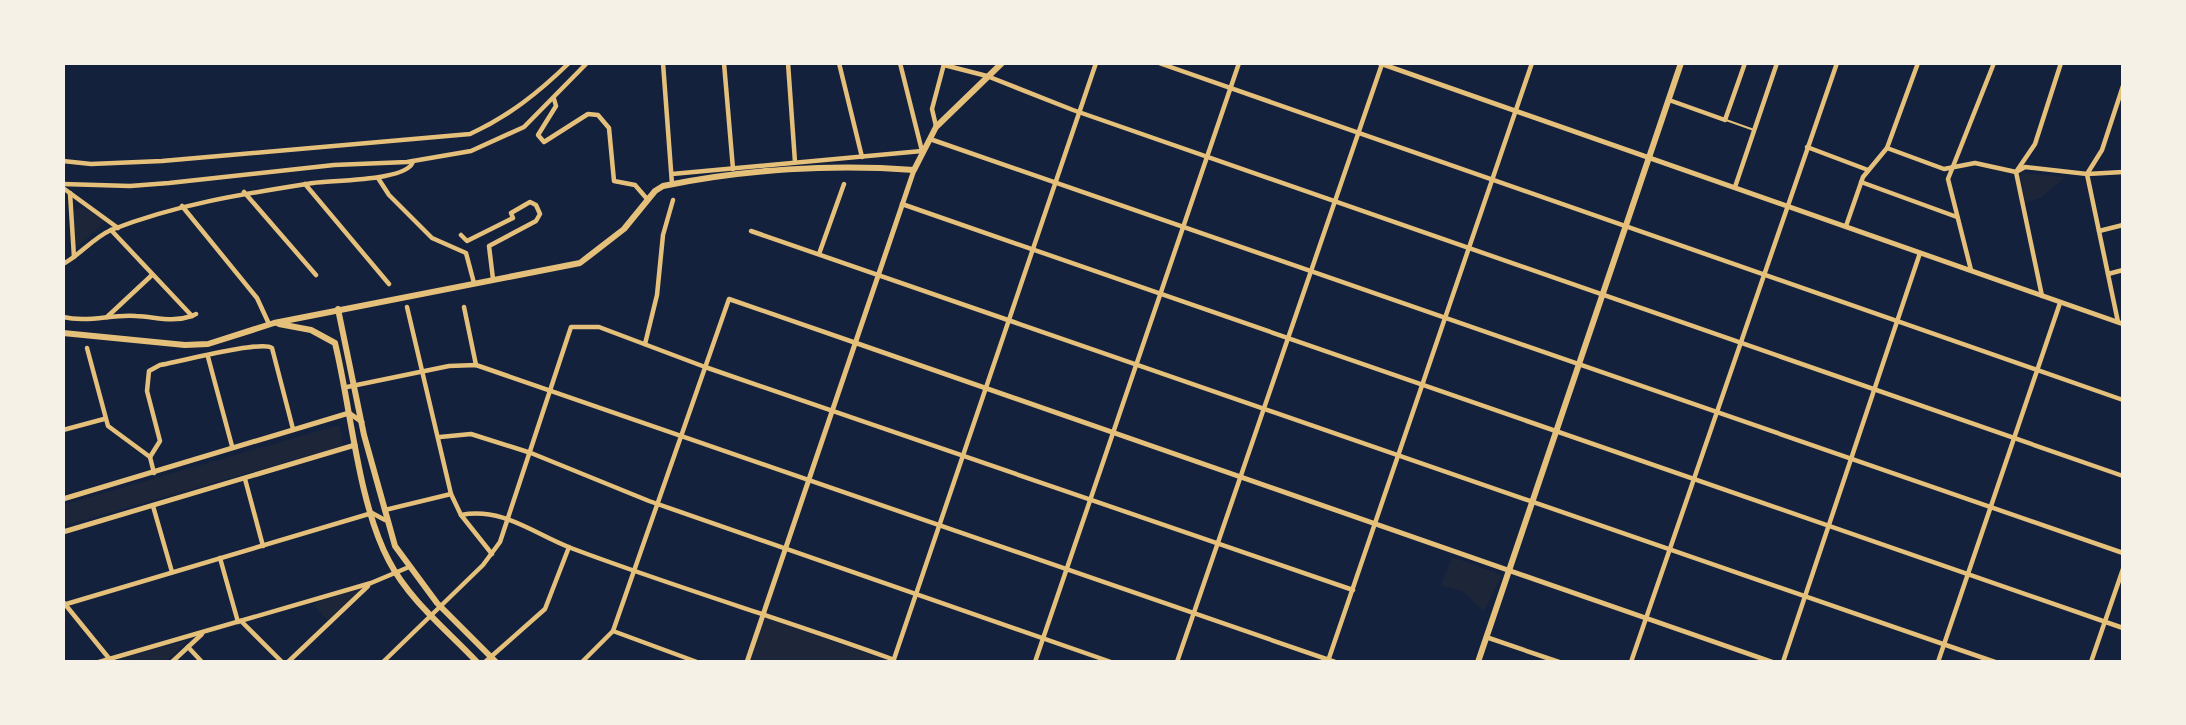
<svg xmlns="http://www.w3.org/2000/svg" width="2186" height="725" font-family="Raleway,sans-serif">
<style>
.green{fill:#1d2539}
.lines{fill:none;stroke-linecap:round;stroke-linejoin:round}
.service{stroke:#e5c07b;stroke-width:2}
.minor{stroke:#e5c07b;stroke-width:4.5}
.tertiary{stroke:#e5c07b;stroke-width:5}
.secondary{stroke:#e5c07b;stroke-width:6}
</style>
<rect width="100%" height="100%" fill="#14213d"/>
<g class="green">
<polygon points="2020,173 2065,177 2042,197 2025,203"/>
<polygon points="82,207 106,221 75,249 73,211"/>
<polygon points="339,425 343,446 63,526 63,505"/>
<polygon points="1452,557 1502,575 1484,612 1462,591 1441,586"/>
<polygon points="368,585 328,621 313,604"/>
<polygon points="764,617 889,661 889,662 751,662"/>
<polygon points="188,640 165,662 116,660"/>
</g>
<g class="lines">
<polyline class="service" points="1726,120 1754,130"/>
<g class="minor">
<polyline points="663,63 672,184"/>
<polyline points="724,63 733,169"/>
<polyline points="788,63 795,162"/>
<polyline points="839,63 862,157"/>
<polyline points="1159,63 2123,400"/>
<polyline points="944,65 987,76 1073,110 2123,476"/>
<polyline points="554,99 556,106 538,135 544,142 588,114 598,115 609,128 614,181 635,185 648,200"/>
<polyline points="1669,100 1725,120 1745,63"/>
<polyline points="936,126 932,109 944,64"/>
<polyline points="930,139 2123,553"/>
<polyline points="1807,147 1868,170"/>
<polyline points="1887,148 1944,169 1975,163 2016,172 2025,167 2087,174 2123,172"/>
<path d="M 63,161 L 91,164 L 162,161 L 470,134 C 509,116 538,93 569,63"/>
<polyline points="672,174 922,151 900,63"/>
<polyline points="378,178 389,195 432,238 466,253 474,283"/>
<polyline points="1861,182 1957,217"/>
<polyline points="63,184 130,186 169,183 334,165 407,162 471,151 524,127 587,63"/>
<polyline points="305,184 389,284"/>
<polyline points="1735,187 1777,63"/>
<polyline points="63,188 118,228"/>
<polyline points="244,192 316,275"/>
<polyline points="70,193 74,257"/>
<polyline points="902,204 2123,628"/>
<polyline points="182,206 257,298 269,324"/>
<polyline points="1846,226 1863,177 1887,148 1918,63"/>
<polyline points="111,230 192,316 196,314"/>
<polyline points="751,231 1995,662"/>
<polyline points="2099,231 2123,225"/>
<polyline points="461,235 467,241 513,218 511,213 530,202 536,205 540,214 536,221 489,246 493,279"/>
<polyline points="819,254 844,184"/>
<path d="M 63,264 C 80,255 93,238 111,230 C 177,204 243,194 313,183 C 332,180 410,181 413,161"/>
<polyline points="1971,270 1948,179 1994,63"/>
<polyline points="2108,274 2123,270"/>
<polyline points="2042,296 2016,172 2035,144 2061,63"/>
<path d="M 407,307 L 451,494 L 461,515 C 503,507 534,534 571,548 C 677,588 786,620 892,659"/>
<polyline points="464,307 476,365"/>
<path d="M 63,317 C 88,323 111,314 136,316 C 157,317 171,323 192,316"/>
<polyline points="107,317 152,275"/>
<polyline points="2118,322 2087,174 2102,150 2123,86"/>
<polyline points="645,344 657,295 663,235 673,200"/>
<polyline points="87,348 108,426 150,457 154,473"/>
<polyline points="208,357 232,446"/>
<polyline points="347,387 449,366 476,365 1335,662"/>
<polyline points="63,430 104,419"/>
<polyline points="440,437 471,434 531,453 649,501 1111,662"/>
<path d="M 150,457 L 160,441 L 147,391 L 149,371 L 160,365 C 179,362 261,340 272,348 L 293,429"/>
<polyline points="245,479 263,546"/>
<polyline points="153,506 172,572"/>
<polyline points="385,510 451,494"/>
<polyline points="461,515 492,554"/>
<polyline points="220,558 238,622"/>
<polyline points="64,603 112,662"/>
<polyline points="63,605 372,513 385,520"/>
<polyline points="241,621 282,662"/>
<polyline points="613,631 697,662"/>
<polyline points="1486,637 1559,662"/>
<polyline points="188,647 202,662"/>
<polyline points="1328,661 1532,63"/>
<polyline points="99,662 371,583 409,567"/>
<polyline points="172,662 202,634"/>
<polyline points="288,662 368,586"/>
<polyline points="383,662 483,565 500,542 571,327 599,327 705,367 1353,590"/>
<polyline points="485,662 545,609 569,547"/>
<polyline points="582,662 613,631 729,299 856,343"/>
<polyline points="893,662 1096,63"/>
<polyline points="1035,662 1239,63"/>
<polyline points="1177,662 1382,64"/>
<polyline points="1631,662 1837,63"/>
<polyline points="1783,662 1920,253"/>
<polyline points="1938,662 2060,303"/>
<polyline points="2091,662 2123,569"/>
</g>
<g class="tertiary">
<polyline points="1379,63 2123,324"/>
<polyline points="856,343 1772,662"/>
<polyline points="63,499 349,413 362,422"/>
<polyline points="63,532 355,445"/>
<polyline points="747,662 914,170"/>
</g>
<g class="secondary">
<polyline points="338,309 364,435 395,546 437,603 496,662"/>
<path d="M 279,324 L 311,330 L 335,343 C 351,408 358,503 389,561 C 409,600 448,631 477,662"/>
<path d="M 63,333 L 185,345 L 208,344 L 274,323 L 580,263 L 624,229 L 655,191 L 663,186 C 744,169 833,164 914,170 L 936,127 L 1002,63"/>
<polyline points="1478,662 1681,63"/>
</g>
</g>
<rect width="2186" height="725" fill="none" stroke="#f6f1e7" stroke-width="130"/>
</svg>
